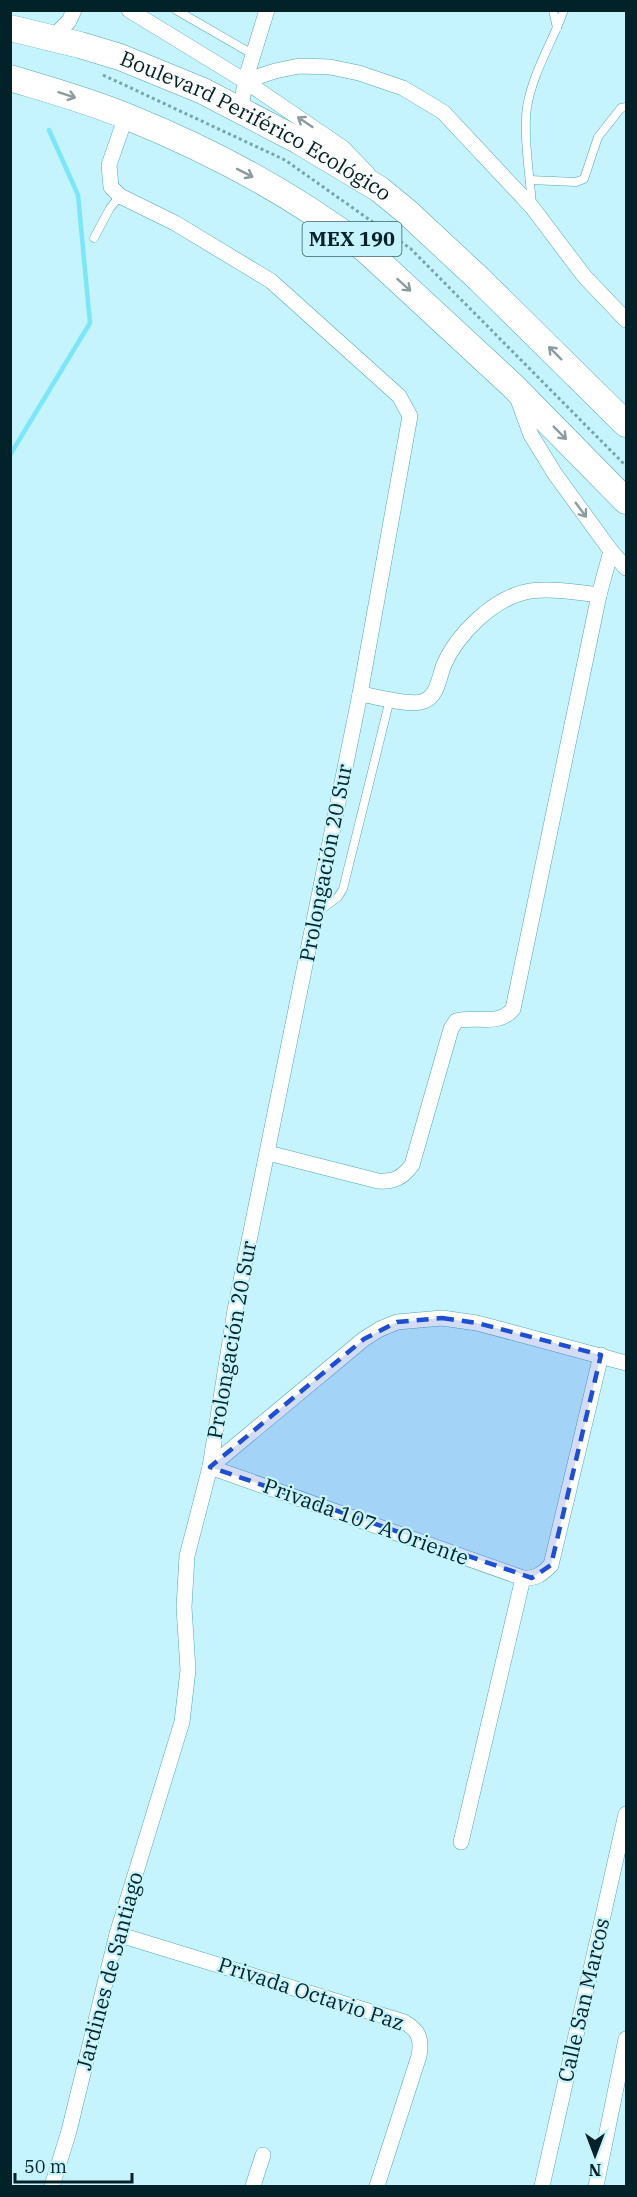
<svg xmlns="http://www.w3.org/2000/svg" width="637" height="2197" font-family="'IBM Plex Serif',serif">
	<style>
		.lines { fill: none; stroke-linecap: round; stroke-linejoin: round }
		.stream { stroke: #7ae6fa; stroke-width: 4.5 }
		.service-casing { stroke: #54a7b7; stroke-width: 9 }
		.minor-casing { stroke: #54a7b7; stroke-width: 16 }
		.trunk-casing { stroke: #54a7b7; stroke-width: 27 }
		.path { stroke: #7aa4ac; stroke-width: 3; stroke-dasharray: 3 3; stroke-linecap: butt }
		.service { stroke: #fff; stroke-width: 8 }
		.minor { stroke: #fff; stroke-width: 15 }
		.trunk { stroke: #fff; stroke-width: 26 }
		.oneway { stroke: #8c9c9e }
		.marked { fill: #1d4ed8; fill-opacity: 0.2; stroke: #1d4ed8; stroke-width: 4.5; stroke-dasharray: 12 8; stroke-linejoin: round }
		.labels { text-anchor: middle; stroke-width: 4.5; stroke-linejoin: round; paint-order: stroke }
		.shield { fill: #c5f4fe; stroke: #3b6168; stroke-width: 1.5 }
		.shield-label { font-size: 20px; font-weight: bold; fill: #002228 }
		.street-label { font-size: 21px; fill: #002228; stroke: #c5f4fe }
	</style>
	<rect width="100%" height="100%" fill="#c5f4fe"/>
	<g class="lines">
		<path class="stream" d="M 10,455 L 90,323 L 78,195 L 49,130"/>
		<defs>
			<g id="service">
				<path d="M 176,10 L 254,55"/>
				<path d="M 553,10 L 557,28"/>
				<path d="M 530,180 L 576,182 L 584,179 L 598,137 L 621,108 L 626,107"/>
				<path d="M 532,205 C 530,177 523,135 527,107 C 533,72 552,43 564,10"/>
				<path d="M 94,238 L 110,208 L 120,196"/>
				<path d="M 318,912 L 338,897 L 343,889 L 390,699"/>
			</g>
			<g id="minor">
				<path d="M 129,10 L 245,81 L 343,148 L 368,174"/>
				<path d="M 53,37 L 69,21 L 74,10"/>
				<path d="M 245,81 L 275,71 L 299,66 L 330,67 L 359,73 L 403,88 L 443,112 L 532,207 L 584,276 L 626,320"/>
				<path d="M 241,111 L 245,81 L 267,10"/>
				<path d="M 517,397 L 531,435 L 555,474 L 611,551 L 626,568"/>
				<path d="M 360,694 C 375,696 411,707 424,701 C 437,696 439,679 443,667 C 456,635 494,597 530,591 C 552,588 576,592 599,595"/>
				<path d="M 268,1153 L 378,1181 C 394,1182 402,1178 412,1165 L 451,1029 L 456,1021 C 476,1015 498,1027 513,1009 L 599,595 L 611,551"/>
				<path d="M 210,1467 L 523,1578 C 536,1579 542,1574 551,1565 L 601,1355"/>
				<path d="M 210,1467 L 364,1339 L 380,1329 L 397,1322 L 442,1318 L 477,1323 L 626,1363"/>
				<path d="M 461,1842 L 523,1578"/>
				<path d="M 117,1934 L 404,2022 C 419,2030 422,2039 419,2056 L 377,2186"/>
				<path d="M 52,2186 L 69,2131 L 117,1934 L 182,1722 L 188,1670 L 184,1607 L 187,1556 L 210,1467 L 235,1310 L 360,694 L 410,416 L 399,396 L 271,281 L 175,223 L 120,196 L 111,187 L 109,165 L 126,116"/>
				<path d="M 253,2186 L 263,2155"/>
				<path d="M 542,2186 L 626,1814"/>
				<path d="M 596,2186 L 626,2039"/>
			</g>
			<g id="trunk">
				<path id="s1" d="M 10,28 L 80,45 L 120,57 L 203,91 L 299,141 L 379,189 L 406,211 L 479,279 L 626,424"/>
				<path d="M 10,78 C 50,90 90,101 128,117 C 212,151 294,195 366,250 L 513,386 L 626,501"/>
			</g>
		</defs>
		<use href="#service" class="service-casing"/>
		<use href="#minor" class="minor-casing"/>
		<use href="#trunk" class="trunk-casing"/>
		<path class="path" d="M 103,75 L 285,160 L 411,249 L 626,466"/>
		<use href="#service" class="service"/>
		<use href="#minor" class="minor"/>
		<use href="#trunk" class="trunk"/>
	</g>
	<defs><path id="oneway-shaft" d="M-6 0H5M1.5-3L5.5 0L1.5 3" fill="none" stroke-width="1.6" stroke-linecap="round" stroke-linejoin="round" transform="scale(1.5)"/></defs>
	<g class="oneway">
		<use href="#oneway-shaft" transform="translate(67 95) rotate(18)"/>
		<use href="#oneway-shaft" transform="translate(305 122) rotate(-146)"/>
		<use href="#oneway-shaft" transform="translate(245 173) rotate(27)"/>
		<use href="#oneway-shaft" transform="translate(404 285) rotate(42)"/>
		<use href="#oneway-shaft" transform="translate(555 353) rotate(-135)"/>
		<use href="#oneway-shaft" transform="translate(560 433) rotate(45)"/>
		<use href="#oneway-shaft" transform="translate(581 510) rotate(54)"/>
	</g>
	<path class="marked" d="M 442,1318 L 477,1323 L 601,1355 L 551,1565 L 532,1578 L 210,1467 L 364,1339 L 397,1322 Z"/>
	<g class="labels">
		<rect class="shield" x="302.5" y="222" width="99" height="34" rx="4.5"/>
		<g class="shield-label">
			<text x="352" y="246">MEX 190</text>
		</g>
		<g class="street-label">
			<text dy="7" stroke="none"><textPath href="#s1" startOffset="266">Boulevard Periférico Ecológico</textPath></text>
			<text transform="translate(326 863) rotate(-79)" y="7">Prolongación 20 Sur</text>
			<text transform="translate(232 1340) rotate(-80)" y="7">Prolongación 20 Sur</text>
			<text transform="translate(366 1522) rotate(20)" y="7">Privada 107 A Oriente</text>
			<text transform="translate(110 1971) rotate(-75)" y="7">Jardines de Santiago</text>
			<text transform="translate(311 1994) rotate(18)" y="7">Privada Octavio Paz</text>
			<text transform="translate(584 2000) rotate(-77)" y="7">Calle San Marcos</text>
		</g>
	</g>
	<rect width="637" height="2197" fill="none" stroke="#002228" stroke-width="24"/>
	<g transform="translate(595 2155) rotate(180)" stroke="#c5f4fe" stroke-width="4.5" paint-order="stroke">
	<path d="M0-4.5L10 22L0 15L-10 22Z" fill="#002228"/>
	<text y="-9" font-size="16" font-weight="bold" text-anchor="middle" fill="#002228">N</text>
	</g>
	<path d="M15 2173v9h117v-9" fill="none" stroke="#002228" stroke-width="3"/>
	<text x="24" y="2173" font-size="18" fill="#002228" stroke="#c5f4fe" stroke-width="4.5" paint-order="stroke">50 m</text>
</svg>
